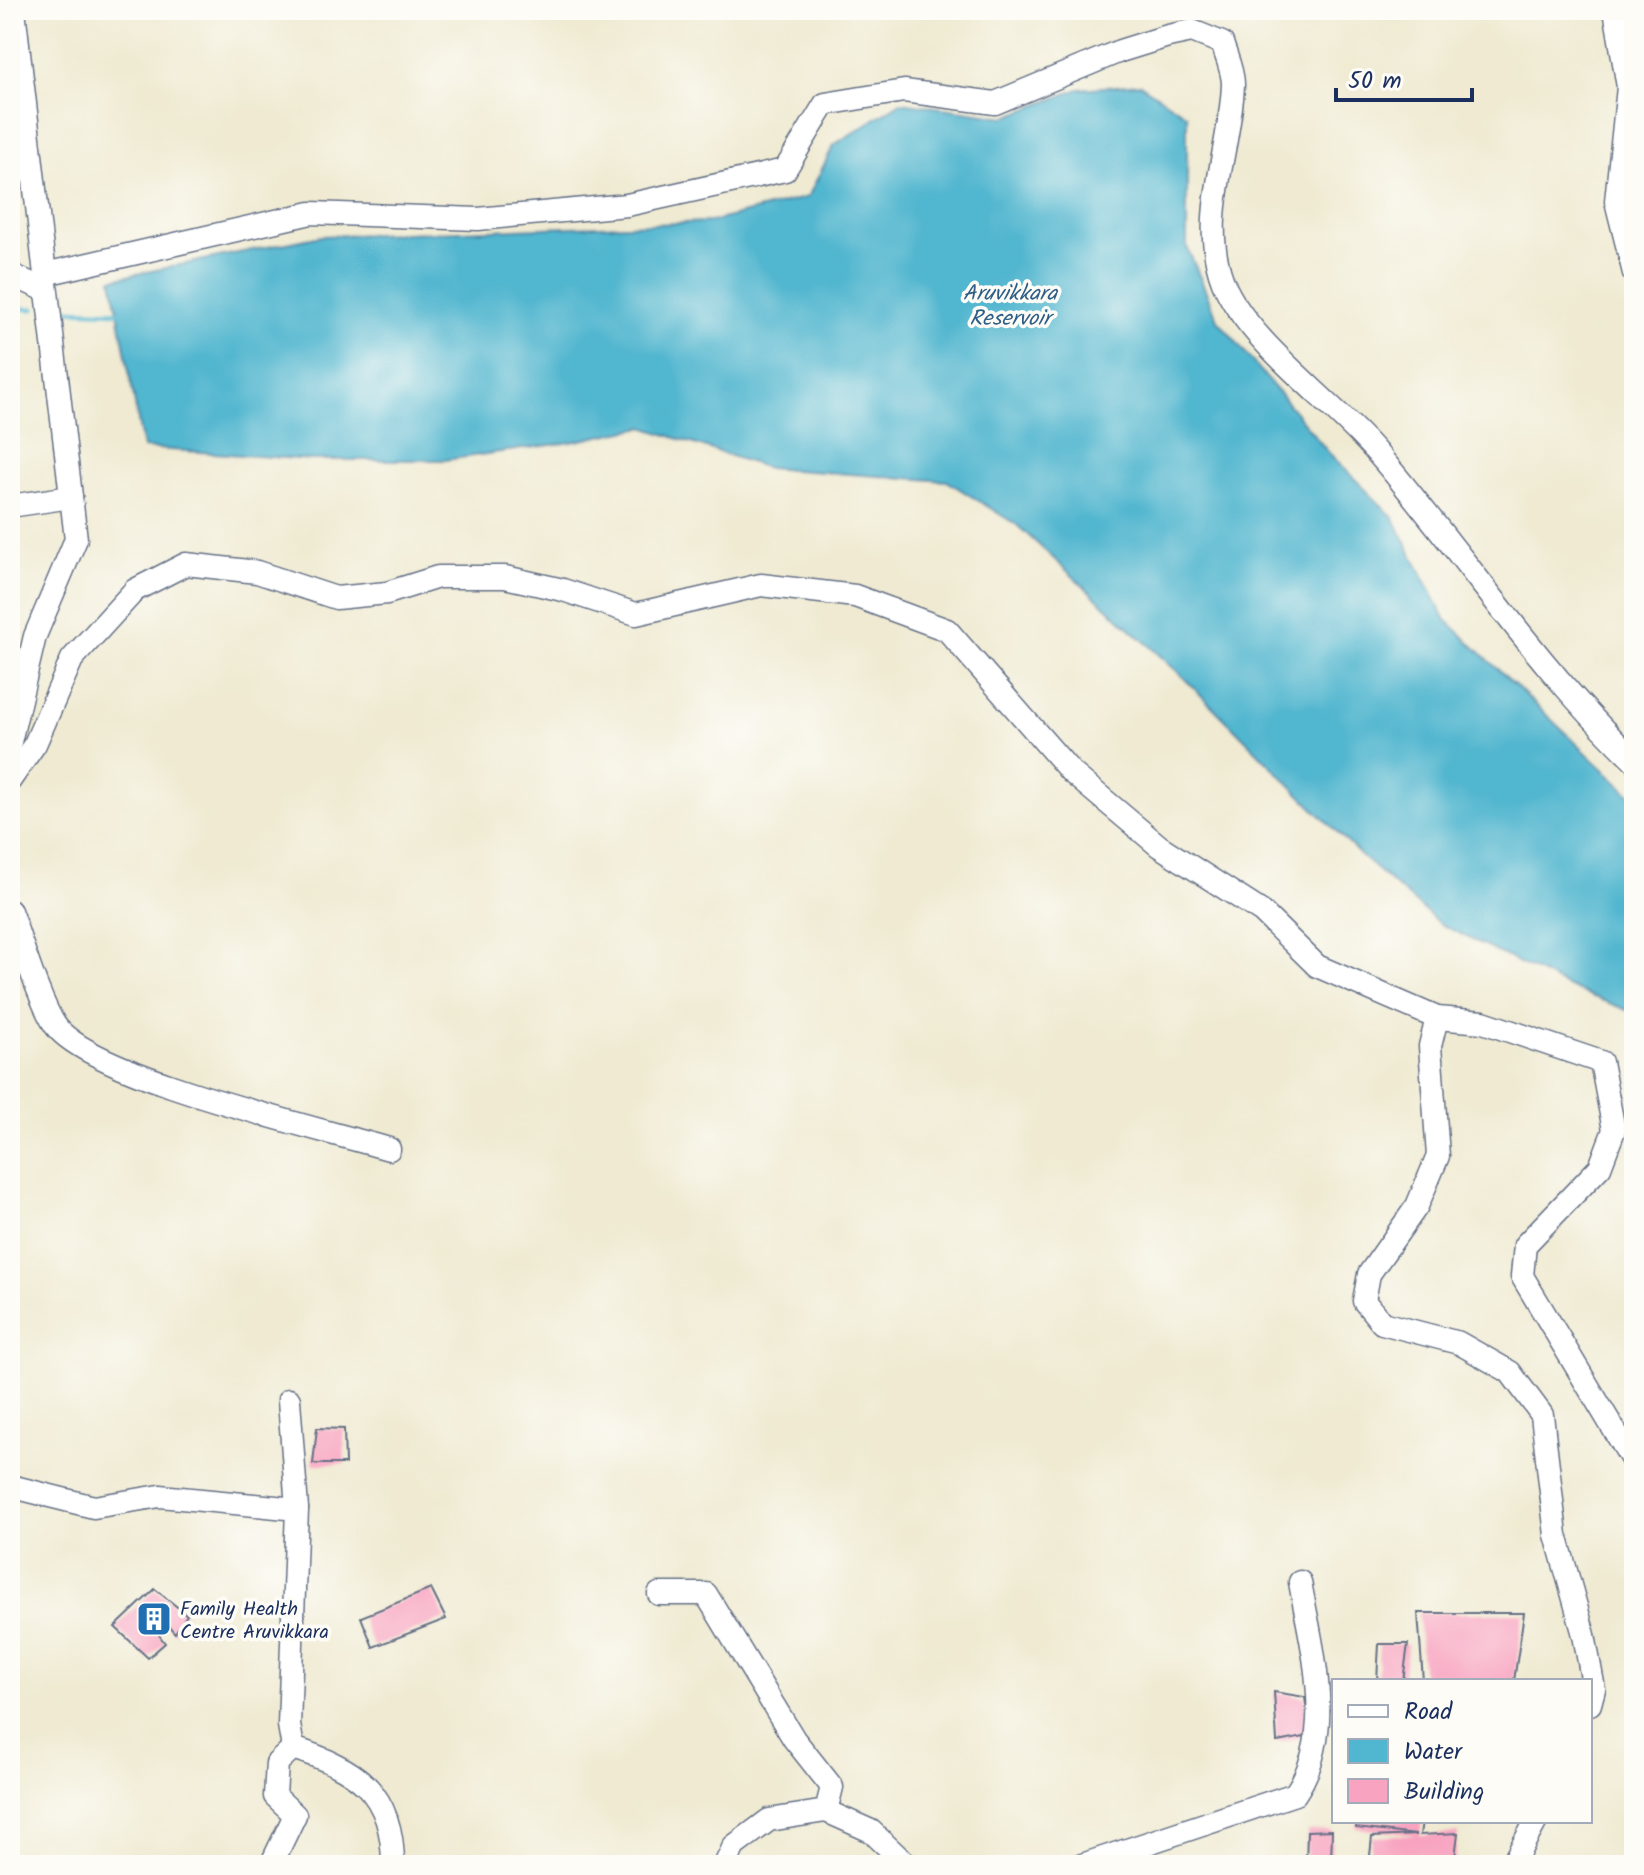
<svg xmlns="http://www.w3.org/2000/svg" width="1644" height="1875" font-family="Kalam,sans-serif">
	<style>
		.water { fill: #51b6cf; stroke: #367296; stroke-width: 2 }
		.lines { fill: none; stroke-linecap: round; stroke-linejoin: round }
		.stream { stroke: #51b6cf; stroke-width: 5 }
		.building { fill: #f8a3c0 }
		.minor-casing { stroke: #657086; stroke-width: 25 }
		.minor { stroke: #fff; stroke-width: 22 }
		.labels { text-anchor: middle; stroke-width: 7; stroke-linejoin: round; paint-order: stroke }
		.poi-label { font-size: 20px; fill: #1b2f5e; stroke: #fdfcf7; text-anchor: start }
		.water-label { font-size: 22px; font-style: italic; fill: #2e5e86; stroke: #fdfcf7 }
	</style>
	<rect width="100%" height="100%" fill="#fdfcf7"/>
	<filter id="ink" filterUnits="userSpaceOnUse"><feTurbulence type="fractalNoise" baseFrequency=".0125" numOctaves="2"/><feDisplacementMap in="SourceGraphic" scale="16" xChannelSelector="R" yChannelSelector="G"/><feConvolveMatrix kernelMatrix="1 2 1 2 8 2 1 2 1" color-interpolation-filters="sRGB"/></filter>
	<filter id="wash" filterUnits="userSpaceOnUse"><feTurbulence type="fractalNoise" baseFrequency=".006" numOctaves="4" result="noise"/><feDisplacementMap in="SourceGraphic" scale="32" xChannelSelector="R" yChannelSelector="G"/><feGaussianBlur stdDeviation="1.8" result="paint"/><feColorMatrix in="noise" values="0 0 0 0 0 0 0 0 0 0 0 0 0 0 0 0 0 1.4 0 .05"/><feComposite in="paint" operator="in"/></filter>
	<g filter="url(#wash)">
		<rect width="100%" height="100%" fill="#efead1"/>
		<path class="water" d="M 1140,84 L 1187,115 L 1187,247 L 1218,320 L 1329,453 L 1393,517 L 1445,619 L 1634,798 L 1634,1013 L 1566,986 L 1440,924 L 1362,857 L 1179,673 L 1017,525 L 947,481 L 767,468 L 643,427 L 571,442 L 445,460 L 313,460 L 143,448 L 112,279 L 321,236 L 710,222 L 808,197 L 834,145 L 901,102 L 1006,117 L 1079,89 Z"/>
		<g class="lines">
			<g class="stream">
				<path d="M 10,308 L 34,309"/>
				<path d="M 67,310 L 122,312"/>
			</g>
		</g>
		<g id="blocks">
			<g class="building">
				<path d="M 317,1428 L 344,1429 L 345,1464 L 313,1464 Z"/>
				<path d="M 155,1589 L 187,1615 L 175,1633 L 166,1623 L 156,1631 L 165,1643 L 148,1658 L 115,1627 Z"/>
				<path d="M 431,1589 L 446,1619 L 373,1647 L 361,1617 Z"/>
				<path d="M 1418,1613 L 1524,1613 L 1514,1681 L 1423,1681 Z"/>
				<path d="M 1379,1644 L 1408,1644 L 1403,1681 L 1377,1681 Z"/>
				<path d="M 1274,1692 L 1305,1697 L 1310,1736 L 1277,1742 Z"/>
				<path d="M 1357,1821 L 1422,1821 L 1420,1835 L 1458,1833 L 1454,1865 L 1369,1865 L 1372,1837 L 1416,1835 L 1356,1828 Z"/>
				<path d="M 1332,1830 L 1331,1865 L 1306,1865 L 1307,1831 Z"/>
			</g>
		</g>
	</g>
	<g filter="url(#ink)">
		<use href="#blocks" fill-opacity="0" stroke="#657086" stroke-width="2"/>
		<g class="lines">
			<defs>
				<g id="minor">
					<path d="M 1615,10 L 1628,87 L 1616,201 L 1634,273"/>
					<path d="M 10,274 L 45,290"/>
					<path d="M 45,274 L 311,213 L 478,219 L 627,205 L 785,170 L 825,104 L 904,91 L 995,103 L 1120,51 L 1168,36 L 1192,31 L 1222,43 C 1226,56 1233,71 1233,84 C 1231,150 1198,218 1223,282 C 1248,343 1333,401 1377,453 C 1464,554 1537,667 1634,760"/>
					<path d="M 10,506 L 71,497"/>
					<path d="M 10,742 L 35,636 L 76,539 L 14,10"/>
					<path d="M 10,780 L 35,744 L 72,659 L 135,590 L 186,564 L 257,572 L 336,598 L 387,593 L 438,577 L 505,577 L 563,590 L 636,614 L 761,585 L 855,596 L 947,630 L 1071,772 L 1159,846 L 1262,912 L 1317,966 L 1437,1018 L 1483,1022 L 1601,1062 L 1614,1130 L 1600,1167 L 1525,1245 L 1522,1276 L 1634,1463"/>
					<path d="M 10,911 C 21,940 39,1001 55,1025 C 90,1076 322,1129 389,1149"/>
					<path d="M 1437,1018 L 1430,1046 L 1438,1156 L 1417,1206 L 1369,1274 L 1364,1301 L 1382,1323 L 1459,1343 L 1510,1372 L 1542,1415 L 1556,1535 L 1584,1635 L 1594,1689 L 1590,1704"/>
					<path d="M 289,1400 L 297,1509 L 289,1725 L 293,1748"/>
					<path d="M 10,1486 L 94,1507 L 160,1496 L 297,1509"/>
					<path d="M 659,1594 L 706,1594 L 794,1739 L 832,1787 L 826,1811"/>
					<path d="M 271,1865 L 295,1815 L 275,1796 L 277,1763 L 293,1748 C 357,1769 393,1791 393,1865"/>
					<path d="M 725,1865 L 734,1846 L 769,1820 L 826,1811 L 871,1831 L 907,1865"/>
					<path d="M 1082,1865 L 1295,1794 C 1337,1732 1312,1650 1300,1582"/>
					<path d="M 1512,1865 L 1536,1821"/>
				</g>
			</defs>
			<use href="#minor" class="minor-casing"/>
			<use href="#minor" class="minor"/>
		</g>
	</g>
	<defs>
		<symbol id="building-square" viewBox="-11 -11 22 22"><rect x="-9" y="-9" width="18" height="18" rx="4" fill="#1f6fb2" stroke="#fdfcf7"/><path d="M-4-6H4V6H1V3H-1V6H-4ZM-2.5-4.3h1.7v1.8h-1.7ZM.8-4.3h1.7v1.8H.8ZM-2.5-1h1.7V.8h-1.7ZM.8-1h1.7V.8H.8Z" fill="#fff"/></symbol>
	</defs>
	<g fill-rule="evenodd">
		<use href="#building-square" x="134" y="1599" width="40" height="40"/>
	</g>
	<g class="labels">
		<g class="poi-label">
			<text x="180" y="1615">Family Health<tspan x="180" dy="23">Centre Aruvikkara</tspan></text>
		</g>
		<g class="water-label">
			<text x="1010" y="300">Aruvikkara<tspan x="1010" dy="25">Reservoir</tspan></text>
		</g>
	</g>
	<rect width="1644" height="1875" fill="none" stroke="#fdfcf7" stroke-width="40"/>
	<rect x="1332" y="1679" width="260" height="144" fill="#fdfcf7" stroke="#a3aaba" stroke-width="2"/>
	<rect x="1348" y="1705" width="40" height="12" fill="#ffffff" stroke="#a3aaba" stroke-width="2"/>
	<text x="1404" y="1719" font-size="24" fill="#1b2f5e">Road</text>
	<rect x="1348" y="1739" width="40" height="24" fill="#51b6cf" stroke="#a3aaba" stroke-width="2"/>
	<text x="1404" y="1759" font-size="24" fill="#1b2f5e">Water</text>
	<rect x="1348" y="1779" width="40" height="24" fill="#f8a3c0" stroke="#a3aaba" stroke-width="2"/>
	<text x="1404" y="1799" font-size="24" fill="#1b2f5e">Building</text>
	<path d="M1336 88v12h136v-12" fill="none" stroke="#1b2f5e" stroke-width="4"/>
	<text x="1348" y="88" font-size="24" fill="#1b2f5e" stroke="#fdfcf7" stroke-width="6" paint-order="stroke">50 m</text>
</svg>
